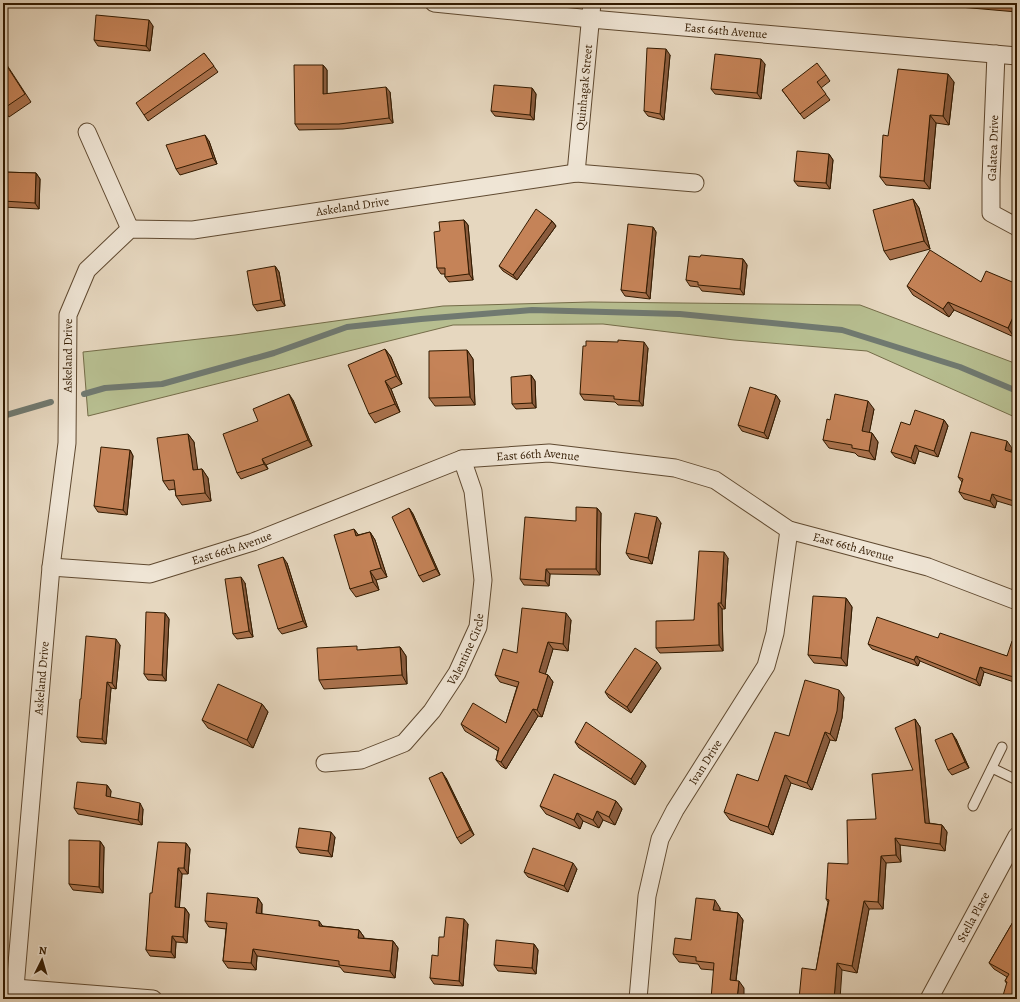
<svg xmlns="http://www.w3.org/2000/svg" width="1020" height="1002" font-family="Alegreya,serif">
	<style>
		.green { fill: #b7be90; stroke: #746c48 }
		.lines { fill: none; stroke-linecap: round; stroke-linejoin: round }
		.stream { stroke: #707970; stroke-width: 6 }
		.lane-casing { stroke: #5f4930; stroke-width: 11 }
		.street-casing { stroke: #5f4930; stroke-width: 19 }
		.lane { stroke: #efe5d5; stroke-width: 9 }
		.street { stroke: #efe5d5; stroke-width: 17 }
		.wall { fill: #a9714c; stroke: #321a00 }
		.shaded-wall { fill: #8a5c3e; stroke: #321a00 }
		.building { fill: #c58358; stroke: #321a00 }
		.labels { text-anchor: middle; stroke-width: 3.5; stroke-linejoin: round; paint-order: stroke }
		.street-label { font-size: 12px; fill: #321a00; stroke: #efe5d5 }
	</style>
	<rect width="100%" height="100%" fill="#e6d7bf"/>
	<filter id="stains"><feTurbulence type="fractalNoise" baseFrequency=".005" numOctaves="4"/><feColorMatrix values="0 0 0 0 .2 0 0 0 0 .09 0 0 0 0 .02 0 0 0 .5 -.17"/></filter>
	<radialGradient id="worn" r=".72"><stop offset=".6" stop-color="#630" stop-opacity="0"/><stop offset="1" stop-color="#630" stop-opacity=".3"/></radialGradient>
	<path class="green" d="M 591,302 L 860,305 L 1017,364 L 1017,418 L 867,351 L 734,340 L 603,324 L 453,325 L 88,416 L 83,352 L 235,335 L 443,306 Z"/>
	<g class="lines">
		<g class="stream">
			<path d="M 84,394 L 105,388 L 162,384 L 274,353 L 347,327 L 421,319 L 532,310 L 680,314 L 842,330 L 960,367 L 1017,391"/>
			<path d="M 3,416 L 51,402"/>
		</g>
		<defs>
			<g id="lane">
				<path d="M 992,768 L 1017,780"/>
				<path d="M 973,806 L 1002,747"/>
			</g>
			<g id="street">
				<path id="s1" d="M 434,3 L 591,19 L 1017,56"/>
				<path d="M 996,54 L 991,179 L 991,213 L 1017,227"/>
				<path d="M 87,132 L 130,229"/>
				<path id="s2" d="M 576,173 L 592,3"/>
				<path id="s3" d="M 51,567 L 150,574 L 253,542 L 462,459 L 549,453 L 675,468 L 715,480 L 789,530 L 928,567 L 1017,601"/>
				<path id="s4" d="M 325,763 L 361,760 L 404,743 L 432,711 L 457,673 L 478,627 L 483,580 L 473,491 L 462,459"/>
				<path d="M 15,988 L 153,999"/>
				<path id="s5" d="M 14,999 L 51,567 L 67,443 L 68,315 L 87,270 L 130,229 L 193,230 L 576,173 L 695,183"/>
				<path id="s6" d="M 638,999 L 647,896 L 660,839 L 675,810 L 766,666 L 775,633 L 789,530"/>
				<path id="s7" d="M 929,999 L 1017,836"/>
			</g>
		</defs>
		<use href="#lane" class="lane-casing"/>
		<use href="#street" class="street-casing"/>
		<use href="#lane" class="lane"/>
		<use href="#street" class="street"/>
	</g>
	<g class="wall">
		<path d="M 914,3 L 1017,3 L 1017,12 Z"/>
		<path d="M 153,26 L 150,51 L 98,46 L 94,40 Z"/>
		<path d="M 204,53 L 218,72 L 148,121 L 144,115 Z"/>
		<path d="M 670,55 L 664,120 L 648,116 L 644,111 Z"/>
		<path d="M 3,59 L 31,102 L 9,117 L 3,109 Z"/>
		<path d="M 765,64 L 761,99 L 715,94 L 711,89 Z"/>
		<path d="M 323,65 L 327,70 L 327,94 L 390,92 L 393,123 L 343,129 L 299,130 L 295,124 Z"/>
		<path d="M 826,75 L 830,81 L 821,88 L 830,100 L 804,119 L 782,90 Z"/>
		<path d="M 954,82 L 949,125 L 936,123 L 930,189 L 886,185 L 880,177 L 888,136 Z"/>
		<path d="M 532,88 L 536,94 L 534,120 L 495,116 L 491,111 Z"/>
		<path d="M 209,141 L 217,164 L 180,175 L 176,169 Z"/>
		<path d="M 829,154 L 833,160 L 830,189 L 798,186 L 794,181 Z"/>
		<path d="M 3,172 L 36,173 L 40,179 L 39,209 L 3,207 Z"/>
		<path d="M 913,199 L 919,208 L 930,249 L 890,260 L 884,251 Z"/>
		<path d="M 464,220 L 468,225 L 473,280 L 449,282 L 445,277 L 445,274 L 441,274 L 437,268 L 440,231 Z"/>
		<path d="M 552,221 L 556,226 L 517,280 L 503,271 L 499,266 Z"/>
		<path d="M 653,227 L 656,232 L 650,299 L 625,296 L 621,290 Z"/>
		<path d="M 700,257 L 743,259 L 747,265 L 744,295 L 702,291 L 699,287 L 690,286 L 686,280 Z"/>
		<path d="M 275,266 L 279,272 L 285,306 L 257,311 L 253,305 Z"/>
		<path d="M 981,282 L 1017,284 L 1017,329 L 1014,337 L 954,310 L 949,317 L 913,295 L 907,286 Z"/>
		<path d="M 648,348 L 643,406 L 618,405 L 615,402 L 584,400 L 580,394 Z"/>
		<path d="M 385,349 L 391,357 L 402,384 L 391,389 L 400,412 L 375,423 L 369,414 Z"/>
		<path d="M 467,350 L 473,359 L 475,405 L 435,406 L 429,398 Z"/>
		<path d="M 531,375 L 535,381 L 536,408 L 516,409 L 512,404 Z"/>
		<path d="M 776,395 L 780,401 L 768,439 L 742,431 L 738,425 Z"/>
		<path d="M 293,400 L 312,446 L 266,465 L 268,469 L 241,479 L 237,473 L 258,421 Z"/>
		<path d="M 874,409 L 869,433 L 872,433 L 878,442 L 875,460 L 858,456 L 855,453 L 829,448 L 823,440 L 830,420 Z"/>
		<path d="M 944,420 L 948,426 L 938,457 L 919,451 L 915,464 L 895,457 L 891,452 L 910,425 Z"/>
		<path d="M 188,434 L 194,442 L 197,470 L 202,469 L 208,478 L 211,501 L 182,505 L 176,496 L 175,489 L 169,490 L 163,481 Z"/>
		<path d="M 1012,448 L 1011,452 L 1017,454 L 1017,507 L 997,501 L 995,508 L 964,499 L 959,492 L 962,482 L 958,477 Z"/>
		<path d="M 130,450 L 133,456 L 127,515 L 98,512 L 94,506 Z"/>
		<path d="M 409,508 L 413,514 L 440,575 L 423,582 L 419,576 Z"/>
		<path d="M 597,508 L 601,513 L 600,575 L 550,574 L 549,586 L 524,585 L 520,579 L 576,521 Z"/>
		<path d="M 661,523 L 652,564 L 630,559 L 626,553 Z"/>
		<path d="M 354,529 L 358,535 L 370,532 L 375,540 L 387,577 L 376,580 L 379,590 L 356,597 L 350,589 Z"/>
		<path d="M 728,558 L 725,609 L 722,609 L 723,651 L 660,653 L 656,648 L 694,620 Z"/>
		<path d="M 287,563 L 307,627 L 282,634 L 278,629 Z"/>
		<path d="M 245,583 L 253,637 L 237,639 L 233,634 Z"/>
		<path d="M 846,598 L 852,607 L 847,666 L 814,663 L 808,655 Z"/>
		<path d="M 165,613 L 169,619 L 166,681 L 148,680 L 144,674 Z"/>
		<path d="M 571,620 L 568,651 L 553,649 L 545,674 L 548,675 L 553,682 L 542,717 L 538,716 L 506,769 L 501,766 L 496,760 L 498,751 L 465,731 L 461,724 L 506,723 L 517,687 L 500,682 L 495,675 L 517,653 Z"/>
		<path d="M 938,638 L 1007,656 L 1017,642 L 1017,683 L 984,672 L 980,686 L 920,661 L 918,666 L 872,649 L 868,644 Z"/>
		<path d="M 120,645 L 116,689 L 111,688 L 106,744 L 81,742 L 77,737 Z"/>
		<path d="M 400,647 L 406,656 L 407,684 L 324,689 L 319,680 L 360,650 Z"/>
		<path d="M 661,668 L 631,713 L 609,698 L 605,692 Z"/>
		<path d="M 844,697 L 842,718 L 836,741 L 830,740 L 812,790 L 791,783 L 773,835 L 730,820 L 724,812 L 758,781 L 789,736 Z"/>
		<path d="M 262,704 L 268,712 L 253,748 L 208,728 L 202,720 Z"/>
		<path d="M 915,719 L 920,727 L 929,823 L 942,825 L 947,832 L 945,851 L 900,845 L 901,862 L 886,863 L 883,909 L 869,909 L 857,973 L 842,970 L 816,970 L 828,902 L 826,899 L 876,819 L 913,770 Z"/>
		<path d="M 956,739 L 969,768 L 952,775 L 948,770 Z"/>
		<path d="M 575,742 L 642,761 L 646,766 L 635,785 L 579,748 Z"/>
		<path d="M 446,778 L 474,835 L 461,844 L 457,838 Z"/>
		<path d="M 107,785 L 111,791 L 110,797 L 143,809 L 142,825 L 78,814 L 74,808 Z"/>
		<path d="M 616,801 L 622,809 L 615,825 L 603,820 L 599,828 L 583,821 L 580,829 L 546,814 L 540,806 Z"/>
		<path d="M 335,837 L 332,857 L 300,853 L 296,847 Z"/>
		<path d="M 100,841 L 104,847 L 103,893 L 73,890 L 69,884 Z"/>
		<path d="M 186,843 L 190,849 L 188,874 L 182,874 L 179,908 L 185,908 L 189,914 L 187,943 L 176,942 L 175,958 L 150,956 L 146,950 L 152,893 Z"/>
		<path d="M 577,869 L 568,892 L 528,877 L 524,872 Z"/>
		<path d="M 258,898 L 262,904 L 262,914 L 323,926 L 359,930 L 364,937 L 363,938 L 393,941 L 398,948 L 395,978 L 344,972 L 340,967 L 257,956 L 256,970 L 228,968 L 223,961 L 226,929 L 209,927 L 205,921 Z"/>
		<path d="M 720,908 L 720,911 L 738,913 L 743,920 L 736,981 L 744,988 L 713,970 L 701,969 L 698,964 L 679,962 L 673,954 L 691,940 Z"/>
		<path d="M 1017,915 L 1017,999 L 1005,981 L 1007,977 L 994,969 L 989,963 Z"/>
		<path d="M 468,924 L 463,986 L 434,984 L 430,978 L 438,956 Z"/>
		<path d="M 534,944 L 538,950 L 536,974 L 498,971 L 494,965 Z"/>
	</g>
	<g class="shaded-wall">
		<path d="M 1014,3 L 1017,3 L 1017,8 Z"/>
		<path d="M 149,20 L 153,26 L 150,51 L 146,46 Z"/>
		<path d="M 666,49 L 670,55 L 664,120 L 660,114 Z"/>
		<path d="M 761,59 L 765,64 L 761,99 L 757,93 Z"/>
		<path d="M 323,65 L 327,70 L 327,100 L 323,94 Z"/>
		<path d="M 948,74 L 954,82 L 949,125 L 943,116 Z"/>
		<path d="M 386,87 L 390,92 L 393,123 L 389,118 Z"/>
		<path d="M 532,88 L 536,94 L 534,120 L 530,115 Z"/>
		<path d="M 930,115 L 936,123 L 930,189 L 924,181 Z"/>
		<path d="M 205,135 L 209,141 L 217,164 L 213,158 Z"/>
		<path d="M 829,154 L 833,160 L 830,189 L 826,183 Z"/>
		<path d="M 36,173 L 40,179 L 39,209 L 35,203 Z"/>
		<path d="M 913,199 L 919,208 L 930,249 L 924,241 Z"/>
		<path d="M 464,220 L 468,225 L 473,280 L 469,274 Z"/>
		<path d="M 552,221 L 556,226 L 517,280 L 513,275 Z"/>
		<path d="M 653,227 L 656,232 L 650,299 L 646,293 Z"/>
		<path d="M 743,259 L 747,265 L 744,295 L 740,289 Z"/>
		<path d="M 275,266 L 279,272 L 285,306 L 281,300 Z"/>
		<path d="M 948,302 L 954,310 L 949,317 L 943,309 Z"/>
		<path d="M 1014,315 L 1017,320 L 1017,329 L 1014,337 L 1008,328 Z"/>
		<path d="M 644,342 L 648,348 L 643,406 L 639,401 Z"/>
		<path d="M 385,349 L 391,357 L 402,384 L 396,376 Z"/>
		<path d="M 467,350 L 473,359 L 475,405 L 470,397 Z"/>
		<path d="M 531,375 L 535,381 L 536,408 L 532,403 Z"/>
		<path d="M 385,381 L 391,389 L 400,412 L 395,404 Z"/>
		<path d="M 289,394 L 293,400 L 312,446 L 308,440 Z"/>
		<path d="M 776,395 L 780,401 L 768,439 L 764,433 Z"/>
		<path d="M 868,401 L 874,409 L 868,440 L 862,431 Z"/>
		<path d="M 944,420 L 948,426 L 938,457 L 934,451 Z"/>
		<path d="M 872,433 L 878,442 L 875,460 L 869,451 Z"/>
		<path d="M 188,434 L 194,442 L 199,479 L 193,470 Z"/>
		<path d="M 1007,441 L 1012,448 L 1009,456 L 1005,450 Z"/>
		<path d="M 915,445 L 919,451 L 915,464 L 911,458 Z"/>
		<path d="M 130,450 L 133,456 L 127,515 L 123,510 Z"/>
		<path d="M 262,459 L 266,465 L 268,469 L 264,464 Z"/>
		<path d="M 202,469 L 208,478 L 211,501 L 205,493 Z"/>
		<path d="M 992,494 L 997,501 L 995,508 L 990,501 Z"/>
		<path d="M 409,508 L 413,514 L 440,575 L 436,569 Z"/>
		<path d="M 597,508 L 601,513 L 600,575 L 596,569 Z"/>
		<path d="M 657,517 L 661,523 L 652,564 L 648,558 Z"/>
		<path d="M 354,529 L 360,537 L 356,536 Z"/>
		<path d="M 370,532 L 375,540 L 387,577 L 381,568 Z"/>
		<path d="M 724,552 L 728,558 L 725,609 L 721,603 Z"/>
		<path d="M 283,557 L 287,563 L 307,627 L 303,621 Z"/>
		<path d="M 546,569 L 550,574 L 549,586 L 545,581 Z"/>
		<path d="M 370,571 L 376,580 L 379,590 L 373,582 Z"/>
		<path d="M 241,577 L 245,583 L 253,637 L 249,631 Z"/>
		<path d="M 846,598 L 852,607 L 847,666 L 841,658 Z"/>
		<path d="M 718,603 L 722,609 L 723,651 L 719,645 Z"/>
		<path d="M 165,613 L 169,619 L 166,681 L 162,675 Z"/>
		<path d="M 566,613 L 571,620 L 568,651 L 563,644 Z"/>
		<path d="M 116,639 L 120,645 L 116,689 L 112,683 Z"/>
		<path d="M 548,642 L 553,649 L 544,679 L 539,672 Z"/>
		<path d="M 400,647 L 406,656 L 407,684 L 402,675 Z"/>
		<path d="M 916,656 L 920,661 L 918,666 L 914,660 Z"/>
		<path d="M 657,662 L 661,668 L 631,713 L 627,707 Z"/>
		<path d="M 980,667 L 984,672 L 980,686 L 976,680 Z"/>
		<path d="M 548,675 L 553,682 L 542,717 L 537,710 Z"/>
		<path d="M 107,682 L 111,688 L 106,744 L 102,739 Z"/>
		<path d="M 839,690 L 844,697 L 842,718 L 836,741 L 830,734 Z"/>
		<path d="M 262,704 L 268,712 L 253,748 L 247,740 Z"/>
		<path d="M 533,709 L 538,716 L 506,769 L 501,762 Z"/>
		<path d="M 915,719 L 920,727 L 930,830 L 925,823 Z"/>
		<path d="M 825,732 L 830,740 L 812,790 L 807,783 Z"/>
		<path d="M 952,733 L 956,739 L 969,768 L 965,762 Z"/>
		<path d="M 642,761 L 646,766 L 635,785 L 631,779 Z"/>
		<path d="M 442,772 L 446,778 L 474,835 L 470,830 Z"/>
		<path d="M 785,775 L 791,783 L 773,835 L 768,827 Z"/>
		<path d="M 107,785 L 111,791 L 110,802 L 106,796 Z"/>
		<path d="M 616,801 L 622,809 L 615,825 L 609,817 Z"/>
		<path d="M 140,803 L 143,809 L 142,825 L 138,820 Z"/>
		<path d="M 597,811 L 603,820 L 599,828 L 593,820 Z"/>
		<path d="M 577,813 L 583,821 L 580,829 L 574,820 Z"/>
		<path d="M 942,825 L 947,832 L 945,851 L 940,844 Z"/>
		<path d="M 331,832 L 335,837 L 332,857 L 328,851 Z"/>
		<path d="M 895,838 L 900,845 L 901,862 L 896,855 Z"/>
		<path d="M 100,841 L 104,847 L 103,893 L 99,887 Z"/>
		<path d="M 186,843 L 190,849 L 188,874 L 184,868 Z"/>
		<path d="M 881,856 L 886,863 L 883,909 L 878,902 Z"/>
		<path d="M 573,863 L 577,869 L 568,892 L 564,886 Z"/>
		<path d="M 178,868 L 182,874 L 179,913 L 175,907 Z"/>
		<path d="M 258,898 L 262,904 L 261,920 L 256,913 Z"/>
		<path d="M 715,900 L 720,908 L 719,918 L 713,910 Z"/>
		<path d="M 864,901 L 869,909 L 857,973 L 852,966 Z"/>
		<path d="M 185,908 L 189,914 L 187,943 L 183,937 Z"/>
		<path d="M 738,913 L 743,920 L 735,988 L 730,980 Z"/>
		<path d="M 464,919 L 468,924 L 463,986 L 459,981 Z"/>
		<path d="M 319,921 L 324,928 L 319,926 Z"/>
		<path d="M 359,930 L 364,937 L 363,944 L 358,938 Z"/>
		<path d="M 172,936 L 176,942 L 175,958 L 171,952 Z"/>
		<path d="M 393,941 L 398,948 L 395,978 L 390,971 Z"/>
		<path d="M 534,944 L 538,950 L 536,974 L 532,968 Z"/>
		<path d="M 253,949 L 257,956 L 256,970 L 251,963 Z"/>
		<path d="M 837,963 L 842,970 L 840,999 L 834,999 Z"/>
		<path d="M 739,981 L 744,988 L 744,999 L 737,999 Z"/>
	</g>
	<g class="building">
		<path d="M 96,15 L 149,20 L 146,46 L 94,40 Z"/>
		<path d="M 647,48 L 666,49 L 660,114 L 644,111 Z"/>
		<path d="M 204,53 L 214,66 L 144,115 L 136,103 Z"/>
		<path d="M 715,54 L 761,59 L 757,93 L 711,89 Z"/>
		<path d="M 3,60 L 25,94 L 3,109 Z"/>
		<path d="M 817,63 L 826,75 L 817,82 L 826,94 L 800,114 L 782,90 Z"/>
		<path d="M 294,65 L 323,65 L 323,94 L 386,87 L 389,118 L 339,124 L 295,124 Z"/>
		<path d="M 898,69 L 948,74 L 943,116 L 930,115 L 924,181 L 880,177 L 883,135 L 888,136 Z"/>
		<path d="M 494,85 L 532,88 L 530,115 L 491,111 Z"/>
		<path d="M 205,135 L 213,158 L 176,169 L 166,145 Z"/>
		<path d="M 797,151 L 829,154 L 826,183 L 794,181 Z"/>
		<path d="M 3,172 L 36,173 L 35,203 L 3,201 Z"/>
		<path d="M 913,199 L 924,241 L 884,251 L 873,210 Z"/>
		<path d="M 536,209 L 552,221 L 513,275 L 499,266 Z"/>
		<path d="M 464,220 L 469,274 L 445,277 L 445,268 L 437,268 L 434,232 L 440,231 L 439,222 Z"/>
		<path d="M 628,224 L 653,227 L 646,293 L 621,290 Z"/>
		<path d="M 930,250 L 981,282 L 986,271 L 1017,284 L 1017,316 L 1014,315 L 1008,328 L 948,302 L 943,309 L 907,286 Z"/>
		<path d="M 701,255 L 743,259 L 740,289 L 698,285 L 698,282 L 686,280 L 689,256 L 700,257 Z"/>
		<path d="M 275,266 L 281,300 L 253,305 L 247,271 Z"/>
		<path d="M 618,340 L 644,342 L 639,401 L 614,399 L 614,396 L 580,394 L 583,346 L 586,346 L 586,341 L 618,342 Z"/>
		<path d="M 385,349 L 396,376 L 385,381 L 395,404 L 369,414 L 348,365 Z"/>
		<path d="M 467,350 L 470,397 L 429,398 L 429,351 Z"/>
		<path d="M 531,375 L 532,403 L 512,404 L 511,377 Z"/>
		<path d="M 750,387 L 776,395 L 764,433 L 738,425 Z"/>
		<path d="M 289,394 L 308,440 L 262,459 L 264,464 L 237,473 L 223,434 L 258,421 L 253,409 Z"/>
		<path d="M 835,394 L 868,401 L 862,431 L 872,433 L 869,451 L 852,448 L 852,445 L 823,440 L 827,419 L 830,420 Z"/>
		<path d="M 915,410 L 944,420 L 934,451 L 915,445 L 911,458 L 891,452 L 901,422 L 910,425 Z"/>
		<path d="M 971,432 L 1007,441 L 1005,450 L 1017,454 L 1017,502 L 992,494 L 990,501 L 959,492 L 963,479 L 958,477 Z"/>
		<path d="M 188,434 L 193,470 L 202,469 L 205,493 L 176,496 L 174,480 L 163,481 L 157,438 Z"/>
		<path d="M 101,447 L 130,450 L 123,510 L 94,506 Z"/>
		<path d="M 576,507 L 597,508 L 596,569 L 546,569 L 545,581 L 520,579 L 525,517 L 576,521 Z"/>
		<path d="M 409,508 L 436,569 L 419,576 L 392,517 Z"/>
		<path d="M 635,513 L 657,517 L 648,558 L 626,553 Z"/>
		<path d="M 354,529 L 356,536 L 370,532 L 381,568 L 370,571 L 373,582 L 350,589 L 334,535 Z"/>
		<path d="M 699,551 L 724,552 L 721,603 L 718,603 L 719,645 L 656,648 L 656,621 L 694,620 Z"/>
		<path d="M 283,557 L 303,621 L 278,629 L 258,565 Z"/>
		<path d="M 241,577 L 249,631 L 233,634 L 225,579 Z"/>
		<path d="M 813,596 L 846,598 L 841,658 L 808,655 Z"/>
		<path d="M 522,608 L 566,613 L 563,644 L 548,642 L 539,672 L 548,675 L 537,710 L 533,709 L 501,762 L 496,760 L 499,748 L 461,724 L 473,703 L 506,723 L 519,682 L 495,675 L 503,649 L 517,653 Z"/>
		<path d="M 146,612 L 165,613 L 162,675 L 144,674 Z"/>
		<path d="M 877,617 L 938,638 L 940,633 L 1007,656 L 1012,641 L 1017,642 L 1017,678 L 980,667 L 976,680 L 916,656 L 914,660 L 868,644 Z"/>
		<path d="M 86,636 L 116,639 L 112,683 L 107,682 L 102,739 L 77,737 L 80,699 L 81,699 Z"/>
		<path d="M 357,646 L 357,650 L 400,647 L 402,675 L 319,680 L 317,648 Z"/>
		<path d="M 635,648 L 657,662 L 627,707 L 605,692 Z"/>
		<path d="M 805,680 L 839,690 L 837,711 L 830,734 L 825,732 L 807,783 L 785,775 L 768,827 L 724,812 L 737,774 L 758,781 L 775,732 L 789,736 Z"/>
		<path d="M 218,684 L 262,704 L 247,740 L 202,720 Z"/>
		<path d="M 915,719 L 925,823 L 942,825 L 940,844 L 895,838 L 896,855 L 881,856 L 878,902 L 864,901 L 852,966 L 837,963 L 834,999 L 799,999 L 802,968 L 816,970 L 829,900 L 826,899 L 828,863 L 848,864 L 847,820 L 876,819 L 872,774 L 913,770 L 895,728 Z"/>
		<path d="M 586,722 L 642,761 L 631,779 L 575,742 Z"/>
		<path d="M 952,733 L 965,762 L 948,770 L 935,740 Z"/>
		<path d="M 442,772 L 470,830 L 457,838 L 429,778 Z"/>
		<path d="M 554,774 L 616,801 L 609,817 L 597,811 L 593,820 L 577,813 L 574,820 L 540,806 Z"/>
		<path d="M 77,782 L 107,785 L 106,796 L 140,803 L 138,820 L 74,808 Z"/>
		<path d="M 299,828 L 331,832 L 328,851 L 296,847 Z"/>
		<path d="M 69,840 L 100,841 L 99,887 L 69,884 Z"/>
		<path d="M 158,842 L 186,843 L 184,868 L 178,868 L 175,907 L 185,908 L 183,937 L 172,936 L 171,952 L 146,950 L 150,893 L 152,893 Z"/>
		<path d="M 533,848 L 573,863 L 564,886 L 524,872 Z"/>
		<path d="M 207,893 L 258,898 L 256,913 L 319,921 L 319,926 L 359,930 L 358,938 L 393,941 L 390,971 L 339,965 L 339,961 L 253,949 L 251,963 L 223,961 L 227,923 L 205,921 Z"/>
		<path d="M 696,898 L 715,900 L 713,910 L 738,913 L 730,980 L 739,981 L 737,999 L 711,999 L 714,963 L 696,961 L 696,957 L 673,954 L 675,938 L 691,940 Z"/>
		<path d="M 1017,915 L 1017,999 L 1002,999 L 1007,982 L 1005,981 L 1009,974 L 989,963 Z"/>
		<path d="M 446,917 L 464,919 L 459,981 L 430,978 L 432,955 L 438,956 L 439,937 L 444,937 Z"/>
		<path d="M 496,940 L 534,944 L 532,968 L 494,965 Z"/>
	</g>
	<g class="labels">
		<g class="street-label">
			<text dy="4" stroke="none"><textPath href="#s1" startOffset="293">East 64th Avenue</textPath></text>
			<text dy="4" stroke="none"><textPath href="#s2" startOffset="86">Quinhagak Street</textPath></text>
			<text transform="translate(993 148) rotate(-88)" y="4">Galatea Drive</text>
			<text dy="4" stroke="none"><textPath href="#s5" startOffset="1019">Askeland Drive</textPath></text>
			<text dy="4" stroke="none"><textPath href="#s5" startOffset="646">Askeland Drive</textPath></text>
			<text dy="4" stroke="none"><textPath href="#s3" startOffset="508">East 66th Avenue</textPath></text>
			<text dy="4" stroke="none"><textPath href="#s3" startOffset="185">East 66th Avenue</textPath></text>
			<text dy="4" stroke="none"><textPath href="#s3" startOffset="844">East 66th Avenue</textPath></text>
			<text dy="4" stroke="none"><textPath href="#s4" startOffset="196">Valentine Circle</textPath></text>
			<text dy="4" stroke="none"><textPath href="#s5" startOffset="322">Askeland Drive</textPath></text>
			<text dy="4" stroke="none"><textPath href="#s6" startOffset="251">Ivan Drive</textPath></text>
			<text dy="4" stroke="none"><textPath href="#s7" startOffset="93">Stella Place</textPath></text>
		</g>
	</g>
	<rect width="1020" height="1002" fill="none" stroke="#e6d7bf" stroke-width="16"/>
	<rect x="4" y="4" width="1012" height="994" fill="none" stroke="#321a00" stroke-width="2"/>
	<rect x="8" y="8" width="1004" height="986" fill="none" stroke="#321a00"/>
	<g transform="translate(42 960) rotate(5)" stroke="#efe5d5" stroke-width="3" paint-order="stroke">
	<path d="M0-3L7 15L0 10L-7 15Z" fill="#321a00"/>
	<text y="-6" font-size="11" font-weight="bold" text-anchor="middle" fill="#321a00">N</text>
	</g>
	<rect width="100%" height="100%" filter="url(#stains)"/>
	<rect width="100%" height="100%" fill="url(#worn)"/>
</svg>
